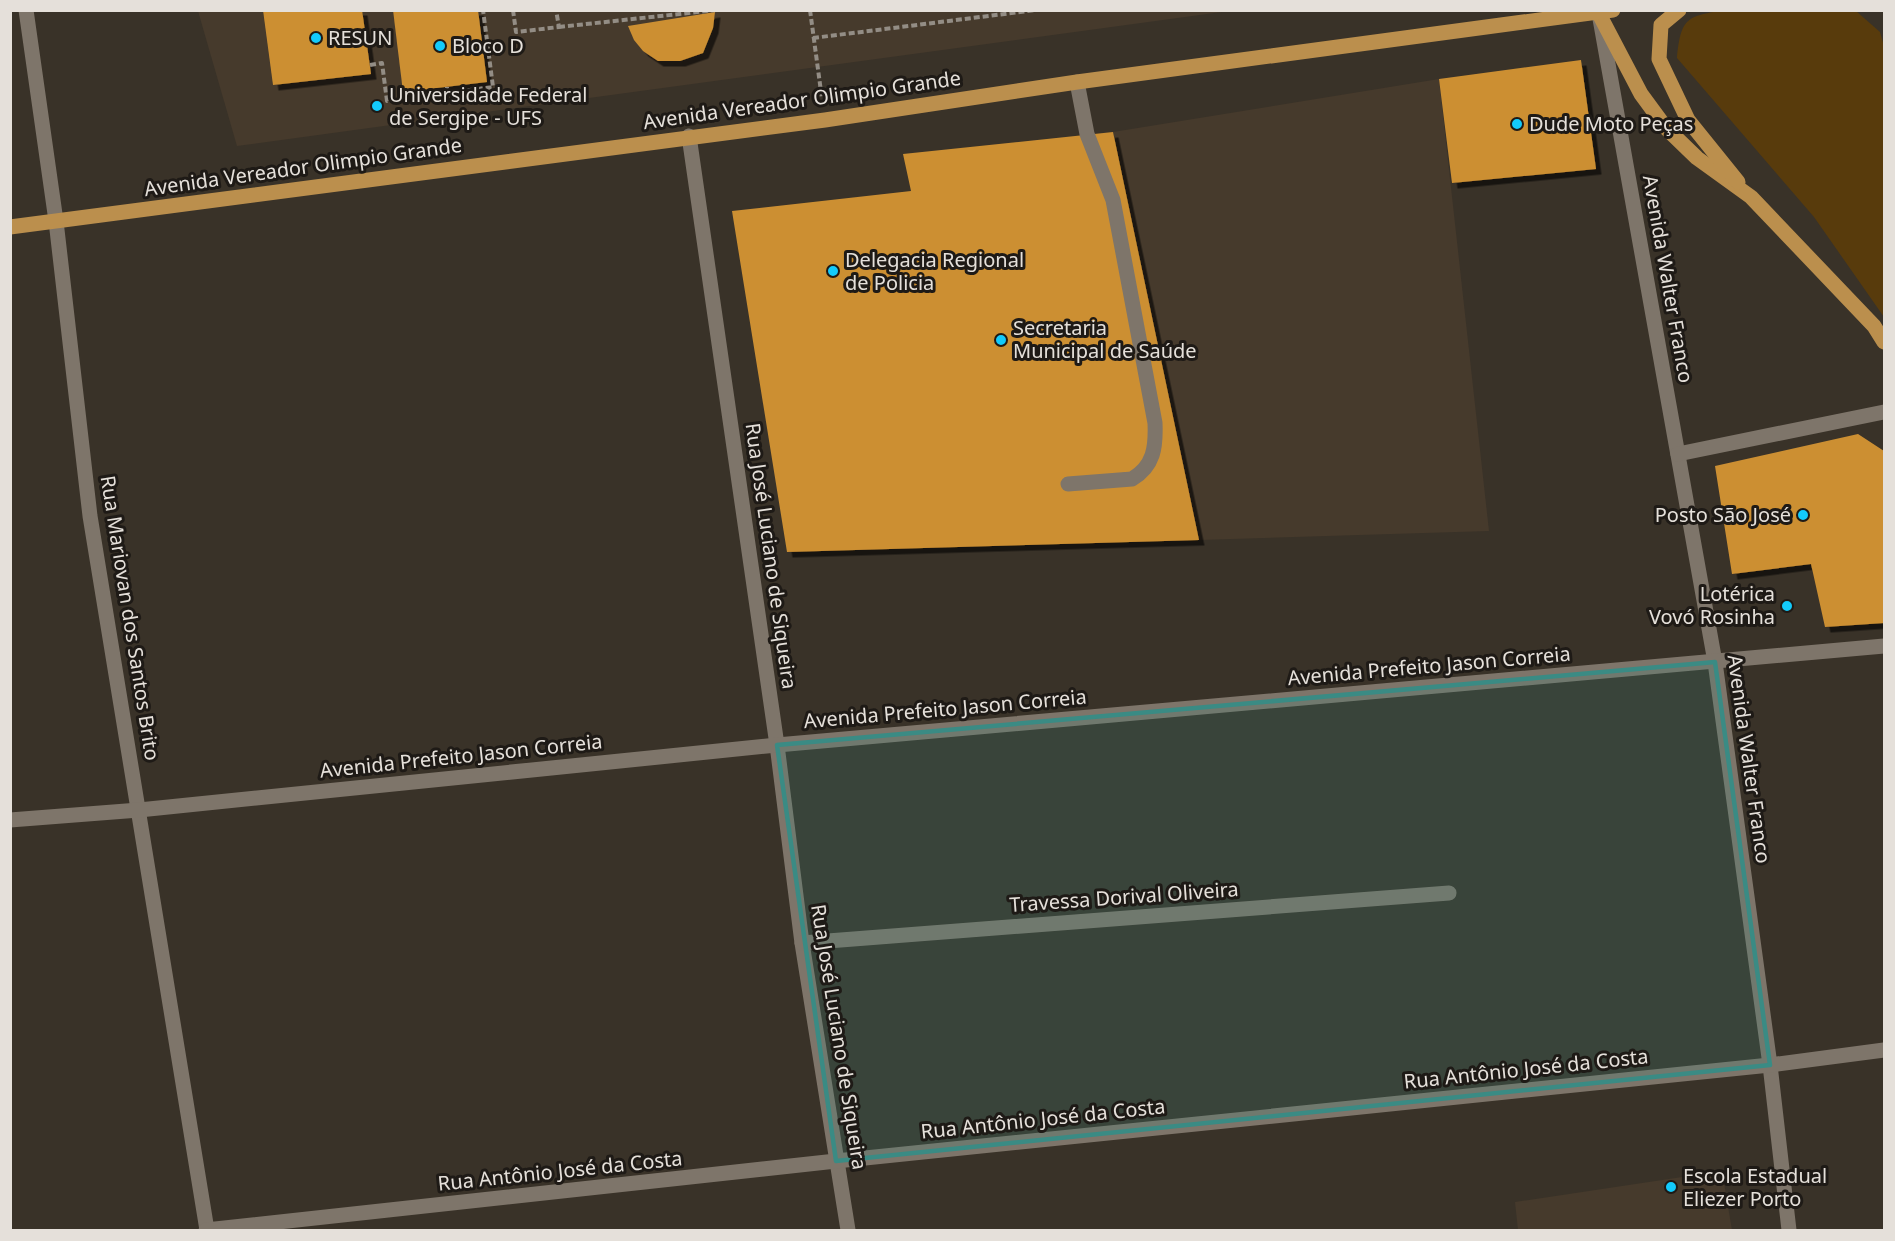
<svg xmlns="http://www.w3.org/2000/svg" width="1895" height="1241" font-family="'Noto Sans',sans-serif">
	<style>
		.built { fill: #463a2c }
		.green { fill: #583b0c }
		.building { fill: #cc8f33; filter: url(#shadow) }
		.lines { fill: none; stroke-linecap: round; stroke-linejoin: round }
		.path { stroke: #938d85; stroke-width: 4; stroke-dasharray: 6 3; stroke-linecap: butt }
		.minor { stroke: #7e756a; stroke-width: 15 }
		.major { stroke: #bb8f4d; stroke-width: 15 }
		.marked { fill: #3a8b84; fill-opacity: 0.2; stroke: #3a8b84; stroke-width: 4.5; stroke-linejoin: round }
		.poi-dot { fill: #13cafb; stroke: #1e1a16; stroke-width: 2 }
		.labels { text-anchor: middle; stroke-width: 6; stroke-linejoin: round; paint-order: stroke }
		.poi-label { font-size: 20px; fill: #e5e0da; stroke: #1e1a16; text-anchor: start }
		.street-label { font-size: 20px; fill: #e5e0da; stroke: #1e1a16 }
	</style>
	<defs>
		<filter id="shadow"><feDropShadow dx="5.5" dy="5.5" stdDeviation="0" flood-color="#0009"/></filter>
	</defs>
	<rect width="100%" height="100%" fill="#393228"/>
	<g class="built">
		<path d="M 198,11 L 1229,11 L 237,146 Z"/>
		<path d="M 1439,79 L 1489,531 L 1199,540 L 1113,132 Z"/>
		<path d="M 1722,1171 L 1732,1230 L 1518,1230 L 1515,1202 Z"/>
	</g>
	<path class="green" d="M 1726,10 L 1856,11 L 1880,32 L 1884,46 L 1884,317 L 1814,217 L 1677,58 C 1681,17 1687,16 1726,10 Z"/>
	<g class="building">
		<path d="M 263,10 L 362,10 L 371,74 L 273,85 Z"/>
		<path d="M 393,10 L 478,10 L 487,82 L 403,92 Z"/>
		<path d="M 715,12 L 713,28 L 703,53 L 680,61 L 658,61 L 643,51 L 634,40 L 628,26 Z"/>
		<path d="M 1581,60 L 1596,169 L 1452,183 L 1439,79 Z"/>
		<path d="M 1113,132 L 1199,540 L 787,552 L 732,211 L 911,191 L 903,154 Z"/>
		<path d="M 1858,434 L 1884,451 L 1884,623 L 1825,627 L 1811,564 L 1732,574 L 1715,466 Z"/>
	</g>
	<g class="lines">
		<g class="path">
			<path d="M 513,10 L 516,32 L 559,27 L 556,10"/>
			<path d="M 810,10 L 822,99"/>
			<path d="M 559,27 L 716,10"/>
			<path d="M 813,38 L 1036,10"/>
			<path d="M 370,65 L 382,63 L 387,101 L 447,93"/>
			<path d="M 447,87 L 447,93 L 493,87 L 483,10"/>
		</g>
		<g class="minor">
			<path d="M 26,10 L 56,221 L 90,516 L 207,1230"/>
			<path d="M 1600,19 L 1715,662 L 1770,1065 L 1789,1230"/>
			<path d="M 689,136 L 777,745 L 802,943 L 848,1230"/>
			<path d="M 1678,454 L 1884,412"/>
			<path d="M 1068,484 L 1132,479 C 1154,466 1156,447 1155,423 L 1113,200 L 1087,134 L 1077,82"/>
			<path d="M 10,820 L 139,810 L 777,745 L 1884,646"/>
			<path d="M 802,943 L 1449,893"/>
			<path d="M 206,1230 L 836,1161 L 1770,1065 L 1884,1050"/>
		</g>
		<g class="major">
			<path d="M 1597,10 L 1641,94 L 1666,128 L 1697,158 L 1751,197 L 1874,326 L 1884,342"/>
			<path d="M 1679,10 L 1661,25 L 1659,59 L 1688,120 L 1738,182"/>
			<path d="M 10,227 L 825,120 L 1077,82 L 1613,10"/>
		</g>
	</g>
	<path class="marked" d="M 1715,662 L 1770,1065 L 836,1161 L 777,745 Z"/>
	<g class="poi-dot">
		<circle cx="316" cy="38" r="6"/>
		<circle cx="440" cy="46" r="6"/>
		<circle cx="377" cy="106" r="6"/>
		<circle cx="1517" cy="124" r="6"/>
		<circle cx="833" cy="271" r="6"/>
		<circle cx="1001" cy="340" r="6"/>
		<circle cx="1803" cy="515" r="6"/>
		<circle cx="1787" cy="606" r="6"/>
		<circle cx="1671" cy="1187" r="6"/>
	</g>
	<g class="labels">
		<g class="poi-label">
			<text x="328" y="45">RESUN</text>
			<text x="452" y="53">Bloco D</text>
			<text x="389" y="102">Universidade Federal<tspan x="389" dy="23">de Sergipe - UFS</tspan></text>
			<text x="1529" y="131">Dude Moto Peças</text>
			<text x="845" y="267">Delegacia Regional<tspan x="845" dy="23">de Policia</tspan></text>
			<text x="1013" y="335">Secretaria<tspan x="1013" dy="23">Municipal de Saúde</tspan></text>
			<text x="1791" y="522" text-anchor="end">Posto São José</text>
			<text x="1775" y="601" text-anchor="end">Lotérica<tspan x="1775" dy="23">Vovó Rosinha</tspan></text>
			<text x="1683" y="1183">Escola Estadual<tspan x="1683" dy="23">Eliezer Porto</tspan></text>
		</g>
		<g class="street-label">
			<text transform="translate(802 100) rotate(-8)" y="7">Avenida Vereador Olimpio Grande</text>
			<text transform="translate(303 167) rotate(-8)" y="7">Avenida Vereador Olimpio Grande</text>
			<text transform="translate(1668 279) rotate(80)" y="7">Avenida Walter Franco</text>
			<text transform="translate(771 556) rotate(82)" y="7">Rua José Luciano de Siqueira</text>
			<text transform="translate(130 618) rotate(81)" y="7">Rua Mariovan dos Santos Brito</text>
			<text transform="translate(1429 666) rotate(-5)" y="7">Avenida Prefeito Jason Correia</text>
			<text transform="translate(945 709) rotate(-5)" y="7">Avenida Prefeito Jason Correia</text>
			<text transform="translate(461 756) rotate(-6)" y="7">Avenida Prefeito Jason Correia</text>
			<text transform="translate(1749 759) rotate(82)" y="7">Avenida Walter Franco</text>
			<text transform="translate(1124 897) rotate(-4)" y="7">Travessa Dorival Oliveira</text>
			<text transform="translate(839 1037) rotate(81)" y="7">Rua José Luciano de Siqueira</text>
			<text transform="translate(1526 1069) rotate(-6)" y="7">Rua Antônio José da Costa</text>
			<text transform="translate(1043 1119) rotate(-6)" y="7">Rua Antônio José da Costa</text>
			<text transform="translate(560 1171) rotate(-6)" y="7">Rua Antônio José da Costa</text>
		</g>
	</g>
	<rect width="1895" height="1241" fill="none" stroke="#e5e0da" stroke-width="24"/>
</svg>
